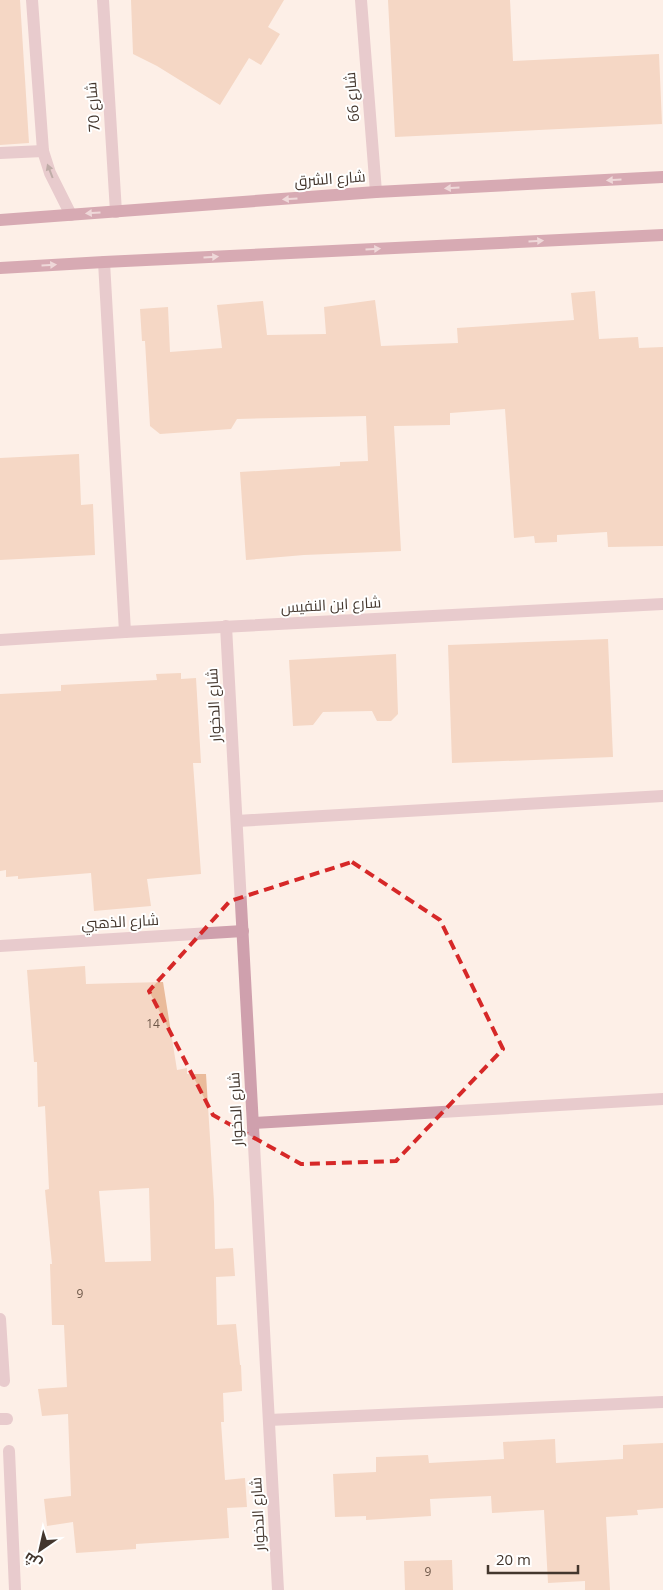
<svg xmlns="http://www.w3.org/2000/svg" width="663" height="1590" font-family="'Open Sans',Cairo,sans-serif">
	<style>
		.building { fill: #eabb9b; fill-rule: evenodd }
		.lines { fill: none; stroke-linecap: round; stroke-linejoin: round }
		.minor { stroke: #cfa0ad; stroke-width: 12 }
		.major { stroke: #a95873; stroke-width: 12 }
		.oneway { fill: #745b5a }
		.oneway2 { fill: #ddbcc7 }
		.marked { fill: none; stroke: #d62828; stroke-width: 4; stroke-dasharray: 10 6; stroke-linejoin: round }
		.labels { text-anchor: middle; stroke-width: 4; stroke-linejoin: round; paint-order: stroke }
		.number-label { font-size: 12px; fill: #6d5748 }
		.street-label { font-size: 15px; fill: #43362d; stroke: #fff }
	</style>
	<rect width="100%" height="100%" fill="#fdefe7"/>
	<g class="building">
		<path d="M 0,0 L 20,0 L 29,143 L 0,145 Z"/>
		<path d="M 131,0 L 284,0 L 268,27 L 280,34 L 261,65 L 249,58 L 220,105 L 157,66 L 133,54 Z"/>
		<path d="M 388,0 L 510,0 L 513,61 L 659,54 L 662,124 L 395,137 Z"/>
		<path d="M 595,291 L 599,339 L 638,337 L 639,348 L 663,347 L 663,546 L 608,547 L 607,532 L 557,535 L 557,542 L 535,543 L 534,536 L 514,538 L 505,409 L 450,413 L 450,425 L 394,426 L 401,551 L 304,555 L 246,560 L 240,472 L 340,466 L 340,462 L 368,461 L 366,416 L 237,419 L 231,429 L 160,434 L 150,426 L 145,341 L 142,341 L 140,309 L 168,307 L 170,352 L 222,348 L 217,305 L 263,301 L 267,335 L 326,334 L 324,307 L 375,300 L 381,346 L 458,343 L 457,328 L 574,320 L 571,293 Z"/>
		<path d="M 79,454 L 81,505 L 93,504 L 95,555 L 0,560 L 0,458 Z"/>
		<path d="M 608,639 L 613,757 L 452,763 L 448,645 Z"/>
		<path d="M 396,654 L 398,714 L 391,721 L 377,721 L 372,711 L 323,712 L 313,725 L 293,726 L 289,660 Z"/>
		<path d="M 181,673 L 181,679 L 196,678 L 201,763 L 193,763 L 201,874 L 147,879 L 151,906 L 94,911 L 91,873 L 18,879 L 18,876 L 6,877 L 6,870 L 0,871 L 0,694 L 61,691 L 61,685 L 157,680 L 156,674 Z"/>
		<path d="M 85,966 L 86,984 L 163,982 L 177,1070 L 187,1068 L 187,1074 L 206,1074 L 214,1202 L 215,1249 L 233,1248 L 235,1276 L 216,1277 L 217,1325 L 236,1324 L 240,1365 L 241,1365 L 242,1391 L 223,1393 L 224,1422 L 221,1422 L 225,1480 L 245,1478 L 247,1507 L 227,1508 L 229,1538 L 136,1544 L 136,1549 L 76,1553 L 73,1522 L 47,1526 L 44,1499 L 71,1496 L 68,1414 L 42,1416 L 38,1389 L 67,1387 L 64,1325 L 52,1325 L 50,1264 L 52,1264 L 45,1190 L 49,1189 L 45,1106 L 38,1107 L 37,1062 L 34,1062 L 27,970 ZM 149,1188 L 151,1261 L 105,1262 L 99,1191 Z"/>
		<path d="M 555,1439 L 556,1463 L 623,1459 L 623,1445 L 663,1443 L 663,1508 L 637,1510 L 638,1515 L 606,1517 L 610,1590 L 585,1590 L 585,1581 L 548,1583 L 544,1510 L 492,1513 L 491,1496 L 430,1499 L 431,1516 L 366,1520 L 366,1516 L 335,1517 L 333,1474 L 376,1472 L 376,1457 L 428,1455 L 429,1463 L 504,1459 L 503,1442 Z"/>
		<path d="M 452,1560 L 453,1590 L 405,1590 L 404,1561 Z"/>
	</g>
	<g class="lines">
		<g class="minor">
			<path d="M 32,0 L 43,151 L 50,173 L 71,215"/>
			<path d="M 103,0 L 116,212"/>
			<path d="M 361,0 L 376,192"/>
			<path d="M 0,153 L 43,151"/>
			<path d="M 104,262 L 125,632"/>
			<path d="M 226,626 L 278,1590"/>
			<path d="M 0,640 L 125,632 L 663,604"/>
			<path d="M 237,821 L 663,796"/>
			<path d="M 0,946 L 243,931"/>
			<path d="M 253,1123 L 663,1099"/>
			<path d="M 0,1319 L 4,1381"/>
			<path d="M 0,1419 L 7,1419"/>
			<path d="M 269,1420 L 663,1402"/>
			<path d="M 9,1451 L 15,1590"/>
		</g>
		<g class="major">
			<path d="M 0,220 L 376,192 L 663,177"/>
			<path d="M 0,268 L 104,262 L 663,235"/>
		</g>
	</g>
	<defs><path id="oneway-solid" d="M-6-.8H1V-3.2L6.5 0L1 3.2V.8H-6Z" transform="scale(1.25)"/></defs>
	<use class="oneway" href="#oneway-solid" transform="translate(50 171) rotate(-111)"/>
	<g class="oneway2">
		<use href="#oneway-solid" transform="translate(614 180) rotate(177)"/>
		<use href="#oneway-solid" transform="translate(452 188) rotate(177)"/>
		<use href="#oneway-solid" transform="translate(290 199) rotate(176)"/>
		<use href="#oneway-solid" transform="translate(93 213) rotate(176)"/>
		<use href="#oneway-solid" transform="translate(536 241) rotate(-3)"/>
		<use href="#oneway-solid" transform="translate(373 249) rotate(-3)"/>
		<use href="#oneway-solid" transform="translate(211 257) rotate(-3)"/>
		<use href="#oneway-solid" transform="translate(49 265) rotate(-4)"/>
	</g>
	<path d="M0 0H663V1590H0ZM 352,862 L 440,920 L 503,1049 L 396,1161 L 301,1164 L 213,1115 L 149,991 L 230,901 Z" fill="#fdefe7" fill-opacity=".55" fill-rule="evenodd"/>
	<path class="marked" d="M 352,862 L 440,920 L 503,1049 L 396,1161 L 301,1164 L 213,1115 L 149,991 L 230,901 Z"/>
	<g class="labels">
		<g class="number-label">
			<text x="153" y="1028">14</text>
			<text x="80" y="1298">9</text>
			<text x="428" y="1576">9</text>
		</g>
		<g class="street-label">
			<text transform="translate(352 97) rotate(-95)" y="5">شارع 66</text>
			<text transform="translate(93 107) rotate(-94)" y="5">شارع 70</text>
			<text transform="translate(330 179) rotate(-4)" y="5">شارع الشرق</text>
			<text transform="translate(331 605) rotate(-3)" y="5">شارع ابن النفيس</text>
			<text transform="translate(214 705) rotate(-93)" y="5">شارع الدخوار</text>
			<text transform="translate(120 922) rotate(-3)" y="5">شارع الذهبي</text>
			<text transform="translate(236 1109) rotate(-93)" y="5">شارع الدخوار</text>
			<text transform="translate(258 1514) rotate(-93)" y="5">شارع الدخوار</text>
		</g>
	</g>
	<g transform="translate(40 1550) rotate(214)" stroke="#ffffff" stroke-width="4" paint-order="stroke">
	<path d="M0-4L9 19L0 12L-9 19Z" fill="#43362d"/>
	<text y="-8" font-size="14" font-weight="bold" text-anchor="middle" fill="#43362d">ش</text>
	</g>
	<path d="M488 1565v8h90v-8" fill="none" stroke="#43362d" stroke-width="2.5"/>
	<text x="496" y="1565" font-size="15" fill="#43362d" stroke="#ffffff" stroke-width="4" paint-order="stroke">20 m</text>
</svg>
